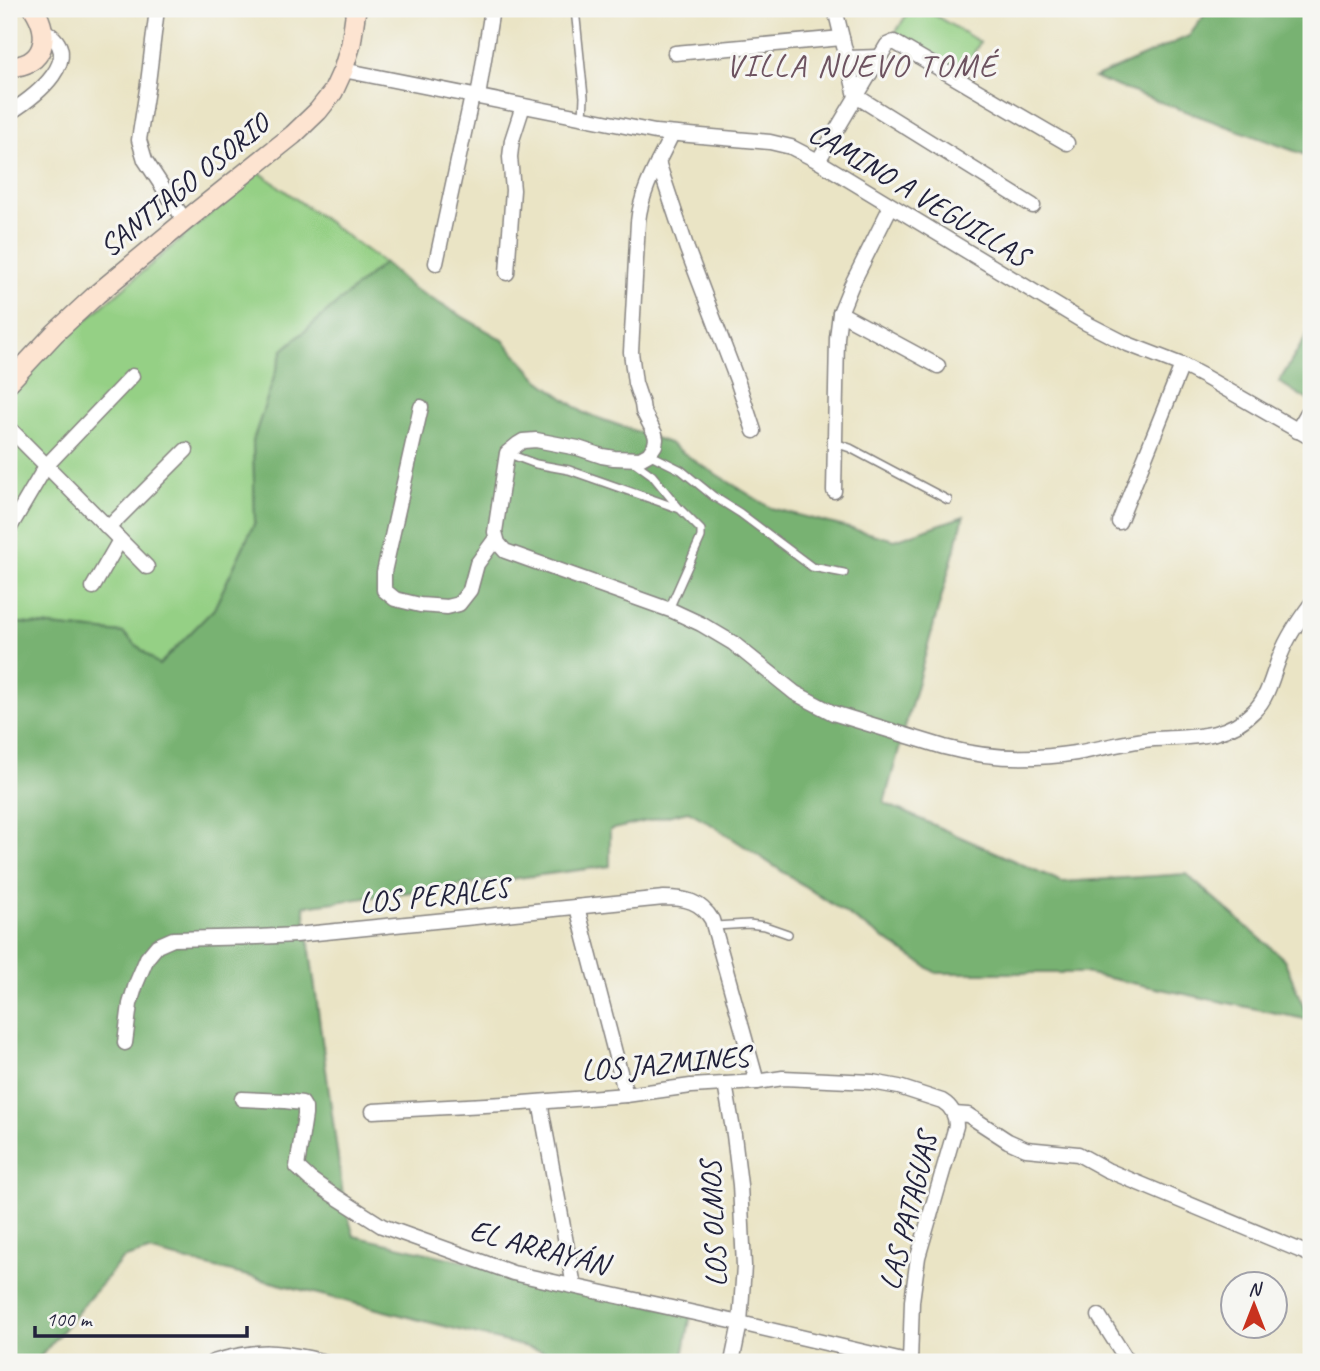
<svg xmlns="http://www.w3.org/2000/svg" width="1320" height="1371" font-family="Caveat,sans-serif">
	<style>
		.green { fill: #95d085; stroke: #5c7960; stroke-width: 2 }
		.forest { fill: #78b272; stroke: #4d6a56; stroke-width: 2 }
		.lines { fill: none; stroke-linecap: round; stroke-linejoin: round }
		.lane-casing { stroke: #868380; stroke-width: 10 }
		.street-casing { stroke: #868380; stroke-width: 17 }
		.secondary-casing { stroke: #868380; stroke-width: 22 }
		.lane { stroke: #fff; stroke-width: 7 }
		.street { stroke: #fff; stroke-width: 14 }
		.secondary { stroke: #fde4d1; stroke-width: 19 }
		.labels { text-anchor: middle; stroke-width: 6; stroke-linejoin: round; paint-order: stroke }
		.street-label { font-size: 30px; fill: #22223b; stroke: #f6f6f2 }
		.neighbourhood-label { font-size: 32px; letter-spacing: 2px; fill: #6d5360; stroke: #f6f6f2 }
	</style>
	<rect width="100%" height="100%" fill="#f6f6f2"/>
	<filter id="ink" filterUnits="userSpaceOnUse"><feTurbulence type="fractalNoise" baseFrequency=".0143" numOctaves="2"/><feDisplacementMap in="SourceGraphic" scale="14" xChannelSelector="R" yChannelSelector="G"/><feConvolveMatrix kernelMatrix="1 2 1 2 8 2 1 2 1" color-interpolation-filters="sRGB"/></filter>
	<filter id="wash" filterUnits="userSpaceOnUse"><feTurbulence type="fractalNoise" baseFrequency=".00686" numOctaves="4" result="noise"/><feDisplacementMap in="SourceGraphic" scale="28" xChannelSelector="R" yChannelSelector="G"/><feGaussianBlur stdDeviation="1.57" result="paint"/><feColorMatrix in="noise" values="0 0 0 0 0 0 0 0 0 0 0 0 0 0 0 0 0 1.4 0 .05"/><feComposite in="paint" operator="in"/></filter>
	<g filter="url(#wash)">
		<rect width="100%" height="100%" fill="#eae4c5"/>
		<g class="green">
			<path d="M 910,9 L 924,9 L 980,42 L 962,75 L 894,35 Z"/>
			<path d="M 259,172 L 384,263 L 283,350 L 253,441 L 255,522 L 214,609 L 158,666 L 123,633 L 9,622 L 9,391 L 23,374 Z"/>
		</g>
		<g class="forest">
			<path d="M 1209,9 L 1311,9 L 1311,157 L 1094,78 L 1189,36 Z"/>
			<path d="M 384,263 L 411,287 L 503,340 L 539,380 L 584,413 L 669,443 L 698,463 L 771,508 L 895,540 L 964,516 L 884,803 L 1062,882 L 1186,874 L 1284,959 L 1309,1020 L 1084,973 L 936,973 L 706,821 L 688,811 L 610,830 L 610,866 L 304,906 L 344,1203 L 354,1236 L 691,1314 L 682,1362 L 585,1362 L 149,1251 L 122,1259 L 36,1362 L 9,1362 L 9,622 L 123,633 L 159,665 L 214,609 L 255,522 L 253,441 L 283,350 Z"/>
			<path d="M 1311,328 L 1311,402 L 1279,382 Z"/>
		</g>
	</g>
	<g filter="url(#ink)">
		<g class="lines">
			<defs>
				<g id="lane">
					<path d="M 575,9 L 584,97 L 583,117"/>
					<path d="M 835,443 L 850,448 L 948,500"/>
					<path d="M 509,454 L 536,464 L 569,470 L 680,509 L 701,530 L 701,537 L 669,609"/>
					<path d="M 649,454 L 681,470 L 713,496 L 740,513 L 812,567 L 844,573"/>
					<path d="M 634,462 L 652,475 L 679,508"/>
					<path d="M 715,926 L 749,924 L 765,926 L 788,934"/>
				</g>
				<g id="street">
					<path d="M 157,9 L 148,83 L 139,140 L 145,160 L 185,221"/>
					<path d="M 835,9 L 856,96 L 1033,206"/>
					<path d="M 675,53 L 842,38"/>
					<path d="M 847,58 L 879,57"/>
					<path d="M 343,70 L 655,132 L 770,142 L 791,147 L 818,161 L 1084,322 L 1125,343 L 1182,365 L 1203,376 L 1311,438"/>
					<path d="M 478,97 L 492,9"/>
					<path d="M 9,113 C 33,98 90,56 43,30"/>
					<path d="M 672,134 C 658,163 641,190 638,222 L 631,352 L 635,383 L 642,404 L 643,411 L 655,434 L 656,439 L 655,445 L 649,454 L 640,459 L 614,458 L 602,456 L 578,448 L 536,440 L 523,441 L 518,444 L 507,453 L 495,532 L 498,543 L 505,551 L 673,611 L 701,624 L 733,643 L 795,693 L 833,713 L 944,747 C 988,759 1031,760 1076,753 C 1099,749 1121,743 1144,740 C 1183,736 1224,742 1254,711 C 1270,695 1272,674 1281,654 C 1288,636 1299,620 1311,604"/>
					<path d="M 818,161 L 887,45 L 894,42 L 1067,143"/>
					<path d="M 658,162 L 687,249 L 737,380 L 754,431"/>
					<path d="M 436,263 L 472,96"/>
					<path d="M 507,273 L 513,190 L 510,157 L 512,140 L 523,106"/>
					<path d="M 840,313 L 938,366"/>
					<path d="M 421,407 L 384,572 L 384,590 L 395,599 L 420,605 L 447,607 L 459,604 L 470,590 L 477,564 L 496,538"/>
					<path d="M 9,428 L 147,567"/>
					<path d="M 1297,431 L 1311,407"/>
					<path d="M 834,491 L 837,338 L 840,313 L 851,286 L 891,206"/>
					<path d="M 1119,522 L 1182,365"/>
					<path d="M 108,528 L 186,450"/>
					<path d="M 9,529 L 46,466 L 132,376"/>
					<path d="M 93,587 L 120,540"/>
					<path d="M 577,907 L 626,1095"/>
					<path d="M 125,1043 L 130,1004 L 136,984 L 147,958 L 157,946 L 173,939 L 258,937 L 296,935 L 664,898 C 685,898 701,901 712,920 L 757,1082"/>
					<path d="M 725,1084 L 734,1135 L 740,1185 L 744,1266 L 740,1323 L 732,1362"/>
					<path d="M 242,1099 L 285,1101 L 302,1103 L 305,1108 L 305,1115 L 297,1167 L 310,1179 L 330,1193 L 382,1226 L 513,1273 L 740,1323 L 907,1362"/>
					<path d="M 540,1102 L 574,1286"/>
					<path d="M 373,1111 L 523,1103 L 626,1095 L 691,1086 L 757,1082 L 783,1078 L 872,1082 L 899,1087 L 942,1101 C 952,1107 956,1115 956,1126 L 918,1257 L 912,1301 L 910,1362"/>
					<path d="M 954,1114 L 968,1115 L 1008,1141 L 1026,1149 L 1078,1154 L 1107,1170 L 1311,1255"/>
					<path d="M 1099,1316 L 1128,1362"/>
					<path d="M 213,1362 C 257,1348 282,1351 326,1362"/>
				</g>
				<g id="secondary">
					<path d="M 9,67 C 45,66 51,36 34,9"/>
					<path d="M 9,382 L 55,333 L 97,294 L 185,221 L 293,135 L 318,111 L 333,92 L 343,70 L 351,44 L 356,9"/>
				</g>
			</defs>
			<use href="#lane" class="lane-casing"/>
			<use href="#street" class="street-casing"/>
			<use href="#secondary" class="secondary-casing"/>
			<use href="#lane" class="lane"/>
			<use href="#street" class="street"/>
			<use href="#secondary" class="secondary"/>
		</g>
	</g>
	<g class="labels">
		<g class="street-label">
			<text transform="translate(184 185) rotate(-39)" y="10">SANTIAGO OSORIO</text>
			<text transform="translate(919 194) rotate(31)" y="10">CAMINO A VEGUILLAS</text>
			<text transform="translate(434 895) rotate(-6)" y="10">LOS PERALES</text>
			<text transform="translate(665 1063) rotate(-5)" y="10">LOS JAZMINES</text>
			<text transform="translate(908 1211) rotate(-76)" y="10">LAS PATAGUAS</text>
			<text transform="translate(713 1224) rotate(-93)" y="10">LOS OLMOS</text>
			<text transform="translate(539 1247) rotate(15)" y="10">EL ARRAYÁN</text>
		</g>
		<g class="neighbourhood-label">
			<text x="862" y="76">VILLA NUEVO TOMÉ</text>
		</g>
	</g>
	<rect width="1320" height="1371" fill="none" stroke="#f6f6f2" stroke-width="35"/>
	<g transform="translate(1254 1305)"><circle r="33" fill="#f6f6f2" stroke="#a1a1a9" stroke-width="2"/>
	<path d="M0-5L12 26L0 18L-12 26Z" fill="#c8321e"/>
	<text y="-10" font-size="19" font-weight="bold" text-anchor="middle" fill="#22223b">N</text>
	</g>
	<path d="M35 1326v10h212v-10" fill="none" stroke="#22223b" stroke-width="3.5"/>
	<text x="46" y="1326" font-size="21" fill="#22223b" stroke="#f6f6f2" stroke-width="5" paint-order="stroke">100 m</text>
</svg>
